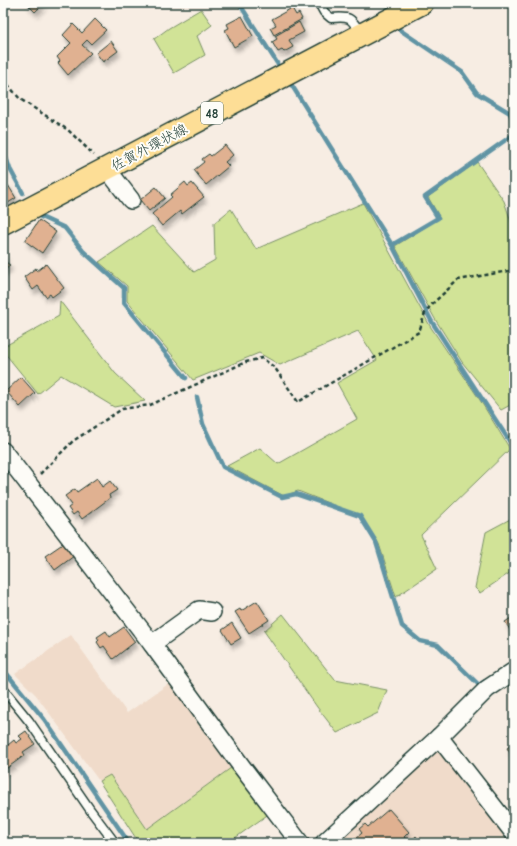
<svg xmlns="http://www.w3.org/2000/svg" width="517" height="846" font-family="'Comic Neue','Klee One',sans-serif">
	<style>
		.built { fill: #f0dbca }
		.green { fill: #d1e397; stroke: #789066 }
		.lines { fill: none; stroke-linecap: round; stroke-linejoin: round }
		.stream { stroke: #6194a4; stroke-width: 4.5 }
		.building { fill: #e0b191; stroke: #1f3d34; filter: url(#shadow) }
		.service-casing { stroke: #1f3d34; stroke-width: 11 }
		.minor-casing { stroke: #1f3d34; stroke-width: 20 }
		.primary-casing { stroke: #1f3d34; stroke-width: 25 }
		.path { stroke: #1f3d34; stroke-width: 2.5; stroke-dasharray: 4 3; stroke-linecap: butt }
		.service { stroke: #fdfcf7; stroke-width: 8 }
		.minor { stroke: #fdfcf7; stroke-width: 17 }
		.primary { stroke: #fdde96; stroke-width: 22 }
		.labels { text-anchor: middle; stroke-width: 4; stroke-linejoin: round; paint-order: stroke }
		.shield { fill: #fdfcf7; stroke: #62766e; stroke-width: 1 }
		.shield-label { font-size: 13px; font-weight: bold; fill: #1f3d34 }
		.street-label { font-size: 14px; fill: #1f3d34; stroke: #fdfcf7 }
	</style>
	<defs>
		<filter id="shadow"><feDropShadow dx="2.5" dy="4.5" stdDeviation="2" flood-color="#0004"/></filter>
	</defs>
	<rect width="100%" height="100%" fill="#f7ede3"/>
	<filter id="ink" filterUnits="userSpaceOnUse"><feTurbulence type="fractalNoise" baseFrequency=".025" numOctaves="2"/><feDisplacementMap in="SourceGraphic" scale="8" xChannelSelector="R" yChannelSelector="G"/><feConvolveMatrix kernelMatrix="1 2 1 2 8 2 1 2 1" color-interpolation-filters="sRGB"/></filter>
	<g filter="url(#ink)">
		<g class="built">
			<path d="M 71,635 L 127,713 L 174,680 L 235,765 L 147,829 L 110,775 L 99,781 L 36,695 L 15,674 Z"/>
			<path d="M 3,698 L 11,707 L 3,713 Z"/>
			<path d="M 444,751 L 514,843 L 333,843 L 433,752 Z"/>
		</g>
		<g class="green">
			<path d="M 201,9 L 212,25 L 197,36 L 205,55 L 174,73 L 154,39 L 169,28 Z"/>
			<path d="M 477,162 L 504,201 L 514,230 L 514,403 L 501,410 L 462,362 L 435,319 L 395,246 L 440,218 L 428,197 Z"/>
			<path d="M 363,203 L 430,326 L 480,400 L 510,449 L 421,535 L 437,569 L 396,597 L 379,544 L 361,516 L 298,491 L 284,496 L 227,466 L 260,448 L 278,464 L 357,419 L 337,383 L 377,360 L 358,331 L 280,365 L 259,353 L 193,380 L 127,301 L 127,286 L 99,262 L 152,226 L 194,272 L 215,260 L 214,223 L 231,209 L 256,249 Z"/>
			<path d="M 60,301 L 115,373 L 145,401 L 114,407 L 61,375 L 38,394 L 3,351 L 3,347 L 59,316 Z"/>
			<path d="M 514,517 L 514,570 L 480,593 L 475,588 L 486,532 Z"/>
			<path d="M 283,614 L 335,680 L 387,690 L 378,713 L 337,733 L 317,707 L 264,631 Z"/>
			<path d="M 235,765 L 270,813 L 228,843 L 139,843 L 99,781 L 110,775 L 147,829 Z"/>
		</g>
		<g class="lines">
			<g class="stream">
				<path d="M 239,3 L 277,63"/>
				<path d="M 400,30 L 462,72 L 477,93 L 510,113 L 514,124"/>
				<path d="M 291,84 L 392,245 L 432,322 L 514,448"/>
				<path d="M 3,149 L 10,169 L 23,193"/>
				<path d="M 41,217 L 65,228 L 83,251 L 124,288 L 124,303 L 186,378"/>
				<path d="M 392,245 L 438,218 L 425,197 L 514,134"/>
				<path d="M 197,397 L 203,424 L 223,467 L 282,497 L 296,494 L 360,516 L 376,542 L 402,626 L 420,641 L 438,645 L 479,685 L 485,681"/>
				<path d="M 3,669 L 44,719 L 129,843"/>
			</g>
		</g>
		<g class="building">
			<path d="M 26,3 L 44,3 L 35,12 Z"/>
			<path d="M 292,8 L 296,15 L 299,13 L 302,19 L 274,35 L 270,28 L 276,25 L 272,19 Z"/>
			<path d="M 242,16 L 253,36 L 234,47 L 225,30 L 229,28 L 227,24 Z"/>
			<path d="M 95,19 L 106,30 L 91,44 L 87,40 L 82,45 L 91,53 L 68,75 L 58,63 L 60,61 L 57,57 L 71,43 L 63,35 L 73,24 L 82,33 Z"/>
			<path d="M 299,22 L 304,32 L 289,40 L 293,47 L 284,52 L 282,50 L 278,52 L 272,42 L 277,39 L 275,36 Z"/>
			<path d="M 111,41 L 118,51 L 103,62 L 96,53 Z"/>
			<path d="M 225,145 L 233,155 L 225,162 L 229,166 L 206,185 L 194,170 L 204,162 L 202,159 L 209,154 L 211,156 Z"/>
			<path d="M 185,182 L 188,186 L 192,183 L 204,197 L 182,214 L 180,211 L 162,226 L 152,214 L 172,197 L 170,195 Z"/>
			<path d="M 8,185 L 16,198 L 3,206 L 3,188 Z"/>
			<path d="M 156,187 L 165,198 L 149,211 L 140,200 Z"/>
			<path d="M 39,220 L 56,232 L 42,253 L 25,241 Z"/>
			<path d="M 3,254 L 6,257 L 3,260 L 10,265 L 3,273 Z"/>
			<path d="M 46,264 L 64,288 L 52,297 L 50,294 L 46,297 L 38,286 L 33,290 L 24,277 L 36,268 L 37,271 Z"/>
			<path d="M 21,377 L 35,393 L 20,407 L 6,391 Z"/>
			<path d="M 97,478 L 102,487 L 110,481 L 117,490 L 109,495 L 110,498 L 82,519 L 77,512 L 73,515 L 68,508 L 72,505 L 65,496 L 75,489 L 77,492 Z"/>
			<path d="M 64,543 L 74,556 L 55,570 L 45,556 Z"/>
			<path d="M 257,601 L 269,620 L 249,633 L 235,612 L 240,609 L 241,611 Z"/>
			<path d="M 514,616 L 514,636 L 505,622 Z"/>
			<path d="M 232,623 L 241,638 L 231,644 L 222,630 Z"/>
			<path d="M 124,627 L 135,642 L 113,659 L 104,646 L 101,648 L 97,642 L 99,640 L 97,637 L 106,631 L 110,637 Z"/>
			<path d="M 26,731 L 35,744 L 23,752 L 25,755 L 3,771 L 3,740 L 8,745 L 14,740 L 16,743 L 22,739 L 19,736 Z"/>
			<path d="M 514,743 L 514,759 L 507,748 Z"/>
			<path d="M 389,809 L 409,832 L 404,837 L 409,843 L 416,836 L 421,843 L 404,843 L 401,839 L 397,843 L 359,843 L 355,839 L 362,833 L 359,829 L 365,824 L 368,827 Z"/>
		</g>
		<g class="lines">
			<defs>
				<g id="service">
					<path d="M 319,3 L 324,12 L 331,18 C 351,16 351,18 361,34"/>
					<path d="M 3,689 L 29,721 L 91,811 L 115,843"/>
				</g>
				<g id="minor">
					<path d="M 107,169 L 131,200"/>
					<path d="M 3,451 L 152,644 L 242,767 L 300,843"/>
					<path d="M 152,644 L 199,610 L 212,612"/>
					<path d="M 439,737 L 514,833"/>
					<path d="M 324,843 L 439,737 L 487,689 L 514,671"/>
				</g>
				<path id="primary" d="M 3,223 L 422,3"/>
			</defs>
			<use href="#service" class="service-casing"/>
			<use href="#minor" class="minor-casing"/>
			<use href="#primary" class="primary-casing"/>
			<g class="path">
				<path d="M 3,79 L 20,99 L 68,130 L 94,155"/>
				<path d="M 40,474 L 73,441 L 122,409 L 150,405 L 246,362 L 262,358 L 275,368 L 298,402 L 419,332 L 425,313 L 431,305 L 458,280 L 514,270"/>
			</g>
			<use href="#service" class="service"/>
			<use href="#minor" class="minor"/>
			<use href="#primary" class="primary"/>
		</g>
	</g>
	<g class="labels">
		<rect class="shield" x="201" y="102" width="22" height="22" rx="3"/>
		<g class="shield-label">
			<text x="212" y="118">48</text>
		</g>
		<g class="street-label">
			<text transform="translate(149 147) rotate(-28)" y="5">佐賀外環状線</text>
		</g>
	</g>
	<rect width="517" height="846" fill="none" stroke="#fdfcf7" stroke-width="16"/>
	<rect x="8" y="8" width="501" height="830" fill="none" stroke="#1f3d34" stroke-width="1.5" filter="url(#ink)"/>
</svg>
